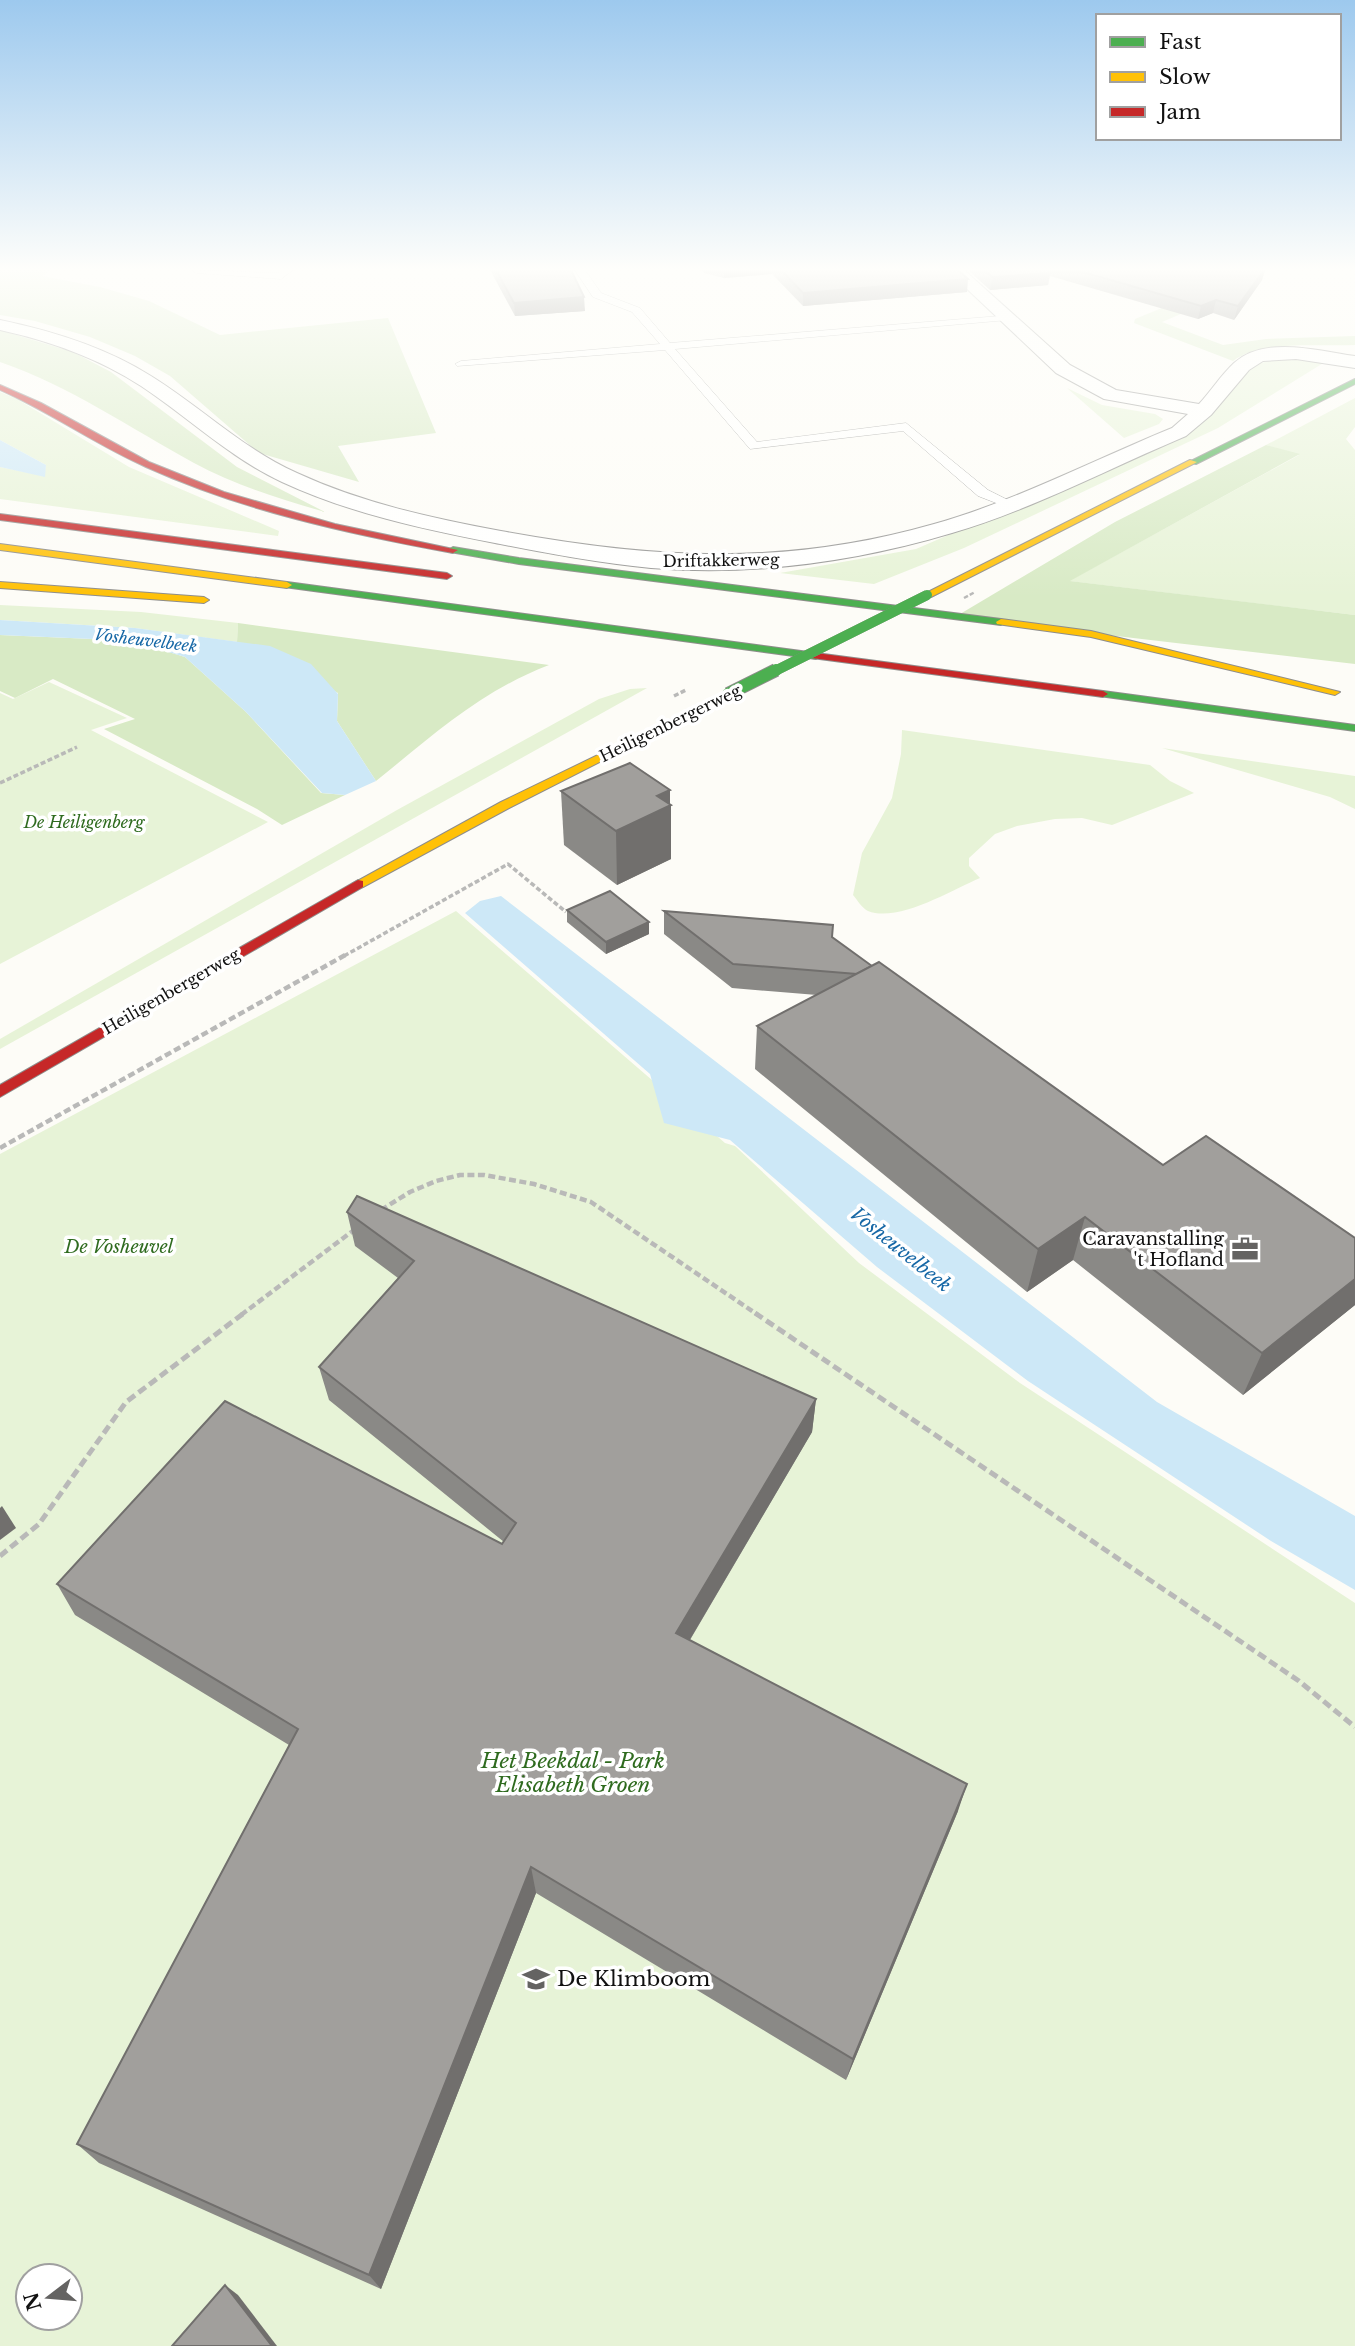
<svg xmlns="http://www.w3.org/2000/svg" width="1355" height="2346" font-family="'Libre Baskerville',serif">
	<style>
		.green { fill: #e7f3d7; fill-rule: evenodd }
		.forest { fill: #d8eac5 }
		.water { fill: #cde8f7 }
		.lines { fill: none; stroke-linecap: round; stroke-linejoin: round }
		.lane-casing { stroke: #979795; stroke-width: 1 }
		.street-casing { stroke: #979795; stroke-width: 2 }
		.fast-casing { stroke: #8e8d8b; stroke-width: 2 }
		.slow-casing { stroke: #8e8d8b; stroke-width: 2 }
		.jam-casing { stroke: #8e8d8b; stroke-width: 2 }
		.path-far2 { stroke: #b9b9b8; stroke-width: 3.5; stroke-dasharray: 5 2.5; stroke-linecap: butt }
		.path-far1 { stroke: #b9b9b8; stroke-width: 4.5; stroke-dasharray: 7 3.5; stroke-linecap: butt }
		.path { stroke: #b9b9b8; stroke-width: 5; stroke-dasharray: 9 4.5; stroke-linecap: butt }
		.lane { fill: #fffffe; fill-rule: evenodd }
		.street { fill: #fffffe; fill-rule: evenodd }
		.fast { fill: #4caf50; fill-rule: evenodd }
		.slow { fill: #ffc107; fill-rule: evenodd }
		.jam { fill: #c62828; fill-rule: evenodd }
		.fast-bridge-far1-casing { stroke: #8e8d8b; stroke-width: 10; stroke-linecap: butt }
		.fast-bridge-casing { stroke: #8e8d8b; stroke-width: 14; stroke-linecap: butt }
		.path-bridge-far1 { stroke: #b9b9b8; stroke-width: 2.5; stroke-dasharray: 4.5 2; stroke-linecap: butt }
		.path-bridge { stroke: #b9b9b8; stroke-width: 3.5; stroke-dasharray: 5 2.5; stroke-linecap: butt }
		.fast-bridge-far1 { stroke: #4caf50; stroke-width: 10 }
		.fast-bridge { stroke: #4caf50; stroke-width: 12 }
		.wall { fill: #8a8986 }
		.shaded-wall { fill: #716f6d }
		.building { fill: #a19f9c; stroke: #716f6d; stroke-width: 2 }
		.labels { text-anchor: middle; stroke-width: 7; stroke-linejoin: round; paint-order: stroke }
		.far-street-label { font-size: 16px; fill: #111; stroke: #fff }
		.far-water-label { font-size: 16px; font-style: italic; fill: #1768a6; stroke: #fff }
		.far-park-label { font-size: 16px; font-style: italic; fill: #2f6b1f; stroke: #fff }
		.poi-label { font-size: 18px; fill: #111; stroke: #fff; text-anchor: end }
		.park-label { font-size: 18px; font-style: italic; fill: #2f6b1f; stroke: #fff }
		.water-label { font-size: 19px; font-style: italic; fill: #1768a6; stroke: #fff }
		.near-park-label { font-size: 21px; font-style: italic; fill: #2f6b1f; stroke: #fff }
		.near-poi-label { font-size: 21px; fill: #111; stroke: #fff; text-anchor: start }
	</style>
	<rect width="100%" height="100%" fill="#fdfcf7"/>
	<g class="green">
		<path d="M 1279,358 L 1325,362 L 1218,428 L 964,548 L 874,584 L 780,573 L 916,549 L 946,536 L 1212,412 L 1254,365 Z"/>
		<path d="M 1067,388 L 1102,405 L 1155,414 L 1163,419 L 1159,424 L 1124,438 Z"/>
		<path d="M 0,392 L 17,399 L 129,467 L 279,531 L 278,536 L 0,499 L 0,467 L 44,476 L 46,465 L 0,440 Z"/>
		<path d="M 1355,398 L 1355,427 L 1346,439 L 1355,450 L 1355,615 L 1069,581 L 1299,455 L 1266,445 Z"/>
		<path d="M 0,605 L 141,612 L 238,623 L 237,642 L 135,628 L 0,620 Z"/>
		<path d="M 49,682 L 127,718 L 91,730 L 268,822 L 0,964 L 0,693 L 13,699 Z"/>
		<path d="M 647,688 L 0,1049 L 0,1039 L 397,810 L 599,699 L 630,689 Z"/>
		<path d="M 902,730 L 1150,765 L 1170,781 L 1194,793 L 1112,825 L 1082,818 L 1055,819 L 1017,826 L 995,834 L 969,858 L 969,866 L 980,878 C 952,890 898,923 868,911 C 862,908 858,901 853,895 L 862,853 L 892,798 L 901,754 Z"/>
		<path d="M 1162,748 L 1355,776 L 1355,809 L 1330,797 Z"/>
		<path d="M 456,911 L 725,1143 L 735,1146 L 859,1263 L 1020,1383 L 1355,1603 L 1355,2346 L 0,2346 L 0,1154 ZM 28,2276 L 70,2276 L 70,2318 L 28,2318 Z"/>
	</g>
	<g class="forest">
		<path d="M 0,270 L 51,270 L 42,276 L 100,287 L 149,301 L 220,335 L 388,318 L 436,433 L 338,446 L 359,482 L 259,453 L 170,376 L 135,356 L 90,337 L 35,321 L 0,315 Z"/>
		<path d="M 1174,303 L 1195,308 L 1162,322 L 1223,345 L 1266,339 L 1355,336 L 1355,345 C 1320,347 1261,339 1233,361 L 1134,323 L 1135,319 Z"/>
		<path d="M 0,330 L 73,352 L 111,372 L 237,467 L 325,512 C 280,499 235,485 194,463 C 130,428 70,386 0,362 Z"/>
		<path d="M 1266,445 L 1300,454 L 1070,581 L 1355,615 L 1355,664 L 955,617 L 1115,522 Z"/>
		<path d="M 238,623 L 549,665 C 481,691 432,736 376,781 L 337,721 L 338,693 L 237,642 Z"/>
		<path d="M 0,635 L 93,639 L 152,647 L 185,657 L 246,712 L 321,793 L 345,795 L 282,825 L 257,809 L 104,729 L 135,719 L 53,679 L 15,698 L 0,691 Z"/>
	</g>
	<g class="water">
		<path d="M 0,440 L 46,465 L 45,477 L 0,467 Z"/>
		<path d="M 0,620 L 135,628 L 270,646 L 311,664 L 338,694 L 337,721 L 376,781 L 345,795 L 322,793 L 246,712 L 185,657 L 152,647 L 93,639 L 0,635 Z"/>
		<path d="M 501,896 L 1157,1402 L 1355,1516 L 1355,1590 L 1271,1541 L 1028,1381 L 877,1267 L 730,1140 L 664,1123 L 650,1074 L 465,913 L 480,901 Z"/>
	</g>
	<g class="lines">
		<defs>
			<g id="lane">
				<path d="M 192,270 L 279,273 L 282,270 L 293,270 L 281,279 L 197,273 Z"/>
				<path d="M 575,270 L 585,270 L 601,293 L 640,308 L 670,343 L 1012,315 L 1012,319 L 1008,320 L 675,349 L 757,442 L 906,423 L 988,490 L 1016,504 L 1009,508 L 978,496 L 903,431 L 750,449 L 665,350 L 457,366 L 455,364 L 461,361 L 660,344 L 632,312 L 593,297 Z"/>
			</g>
			<path id="street" d="M 947,270 L 964,270 L 1070,365 L 1116,390 L 1199,404 C 1211,391 1221,375 1234,363 C 1265,335 1319,351 1355,356 L 1355,368 L 1296,359 L 1263,361 L 1249,370 L 1211,415 L 1186,436 C 1110,468 1031,510 952,533 C 855,562 753,576 651,568 C 598,563 547,553 495,543 C 422,529 349,513 282,482 C 230,458 188,417 141,386 C 98,358 50,341 0,330 L 0,320 C 53,331 105,347 151,376 C 201,407 243,449 297,473 C 362,503 431,518 501,531 C 653,559 784,567 934,524 C 1013,502 1096,459 1172,428 L 1188,414 L 1104,399 L 1056,373 Z"/>
			<g id="fast">
				<path d="M 1355,379 L 1355,384 L 1196,464 L 1189,462 Z"/>
				<path d="M 453,547 L 519,558 L 1001,619 L 1006,622 L 1001,625 L 519,564 L 450,552 L 448,550 Z"/>
				<path d="M 287,582 L 816,653 L 821,656 L 816,659 L 284,587 L 282,585 Z"/>
				<path d="M 1103,691 L 1355,725 L 1355,731 L 1099,696 L 1098,694 Z"/>
			</g>
			<g id="slow">
				<path d="M 1190,460 L 1197,462 L 931,597 L 922,595 Z"/>
				<path d="M 0,544 L 287,582 L 292,585 L 287,588 L 0,550 Z"/>
				<path d="M 0,582 L 204,597 L 209,600 L 204,603 L 0,588 Z"/>
				<path d="M 1001,619 L 1091,631 L 1340,692 L 1335,695 L 1091,637 L 997,624 L 996,622 Z"/>
				<path d="M 635,737 L 639,738 L 639,742 L 509,808 L 363,887 L 358,888 L 352,884 L 501,802 Z"/>
			</g>
			<g id="jam">
				<path d="M 0,385 L 41,403 L 149,462 L 224,492 L 335,524 L 458,550 L 453,553 C 348,534 244,511 146,467 C 96,445 50,412 0,390 Z"/>
				<path d="M 0,514 L 447,573 L 452,576 L 447,579 L 0,520 Z"/>
				<path d="M 816,653 L 1103,691 L 1108,694 L 1103,697 L 812,658 L 811,656 Z"/>
				<path d="M 728,691 L 732,692 L 732,696 L 639,742 L 629,740 Z"/>
				<path d="M 358,880 L 363,881 L 363,887 L 0,1097 L 0,1085 Z"/>
			</g>
		</defs>
		<use href="#lane" class="lane-casing"/>
		<use href="#street" class="street-casing"/>
		<use href="#fast" class="fast-casing"/>
		<use href="#slow" class="slow-casing"/>
		<use href="#jam" class="jam-casing"/>
		<g class="path-far2">
			<path d="M 0,783 L 77,747"/>
			<path d="M 344,956 L 508,864 L 566,912"/>
		</g>
		<g class="path-far1">
			<path d="M 0,1148 L 347,954"/>
			<path d="M 381,1210 L 410,1192 L 436,1181 L 460,1175 L 484,1175 L 534,1184 L 591,1202 L 758,1315"/>
			<path d="M 241,1315 L 354,1230"/>
		</g>
		<g class="path">
			<path d="M 755,1313 L 1299,1681 L 1355,1727"/>
			<path d="M 0,1556 L 39,1524 L 126,1402 L 244,1313"/>
		</g>
		<use href="#lane" class="lane"/>
		<use href="#street" class="street"/>
		<use href="#fast" class="fast"/>
		<use href="#slow" class="slow"/>
		<use href="#jam" class="jam"/>
		<defs>
			<path id="fast-bridge-far1" d="M 773,672 L 927,595"/>
			<path id="fast-bridge" d="M 728,694 L 776,670"/>
		</defs>
		<use href="#fast-bridge-far1" class="fast-bridge-far1-casing"/>
		<use href="#fast-bridge" class="fast-bridge-casing"/>
		<path class="path-bridge-far1" d="M 964,598 L 975,592"/>
		<path class="path-bridge" d="M 674,696 L 686,690"/>
		<use href="#fast-bridge-far1" class="fast-bridge-far1"/>
		<use href="#fast-bridge" class="fast-bridge"/>
	</g>
	<g class="wall">
		<path d="M 490,270 L 571,270 L 585,311 L 515,316 Z"/>
		<path d="M 701,270 L 958,270 L 967,292 L 803,306 L 772,274 L 724,278 L 704,273 Z"/>
		<path d="M 968,270 L 1265,270 L 1262,280 L 1234,320 L 1213,313 L 1198,319 L 1050,276 L 1048,285 L 990,290 Z"/>
		<path d="M 561,791 L 670,805 L 671,859 L 617,885 L 564,845 Z"/>
		<path d="M 567,910 L 649,922 L 649,934 L 606,954 L 567,922 Z"/>
		<path d="M 664,911 L 832,937 L 872,966 L 1163,1165 L 1355,1238 L 1355,1305 L 1243,1395 L 1073,1260 L 1027,1292 L 755,1069 L 757,1026 L 817,995 L 732,988 L 664,934 Z"/>
		<path d="M 347,1212 L 816,1399 L 812,1432 L 690,1640 L 958,1811 L 846,2080 L 536,1893 L 381,2289 L 99,2163 L 77,2144 L 289,1745 L 75,1615 L 57,1584 L 502,1544 L 504,1542 L 329,1400 L 319,1367 L 398,1278 L 355,1246 Z"/>
	</g>
	<g class="shaded-wall">
		<path d="M 724,270 L 772,270 L 772,274 L 724,278 Z"/>
		<path d="M 1264,270 L 1265,270 L 1262,280 L 1234,320 L 1238,306 Z"/>
		<path d="M 1050,273 L 1048,285 L 990,290 L 992,277 Z"/>
		<path d="M 968,279 L 967,292 L 803,306 L 803,293 Z"/>
		<path d="M 584,297 L 585,311 L 515,316 L 514,303 Z"/>
		<path d="M 1216,300 L 1213,313 L 1198,319 L 1201,306 Z"/>
		<path d="M 670,790 L 670,806 L 671,805 L 671,859 L 617,885 L 616,831 L 657,796 Z"/>
		<path d="M 649,922 L 649,934 L 606,954 L 606,942 Z"/>
		<path d="M 1085,1217 L 1073,1260 L 1027,1292 L 1038,1249 Z"/>
		<path d="M 1355,1279 L 1355,1305 L 1243,1395 L 1262,1353 Z"/>
		<path d="M 816,1399 L 812,1432 L 676,1663 L 676,1633 Z"/>
		<path d="M 2,1506 L 16,1528 L 0,1540 L 0,1508 Z"/>
		<path d="M 967,1784 L 958,1811 L 846,2080 L 853,2059 Z"/>
		<path d="M 531,1867 L 536,1893 L 381,2289 L 369,2275 Z"/>
		<path d="M 225,2285 L 238,2295 L 277,2346 L 272,2346 Z"/>
	</g>
	<g class="building">
		<path d="M 496,270 L 571,270 L 584,297 L 514,303 Z"/>
		<path d="M 781,270 L 958,270 L 968,279 L 803,293 Z"/>
		<path d="M 984,270 L 1047,270 L 1050,273 L 992,277 Z"/>
		<path d="M 1076,270 L 1264,270 L 1238,306 L 1216,300 L 1201,306 Z"/>
		<path d="M 630,763 L 670,790 L 657,796 L 671,805 L 616,831 L 561,791 Z"/>
		<path d="M 610,891 L 649,922 L 606,942 L 567,910 Z"/>
		<path d="M 664,911 L 833,925 L 832,937 L 872,966 L 857,974 L 733,964 Z"/>
		<path d="M 879,962 L 1163,1165 L 1206,1136 L 1355,1238 L 1355,1279 L 1262,1353 L 1085,1217 L 1038,1249 L 757,1026 Z"/>
		<path d="M 357,1196 L 816,1399 L 676,1633 L 967,1784 L 853,2059 L 531,1867 L 369,2275 L 77,2144 L 298,1729 L 57,1584 L 225,1401 L 502,1544 L 516,1523 L 319,1367 L 414,1261 L 347,1212 Z"/>
		<path d="M 225,2285 L 272,2346 L 172,2346 Z"/>
	</g>
	<linearGradient id="sky" x2="0" y2="1"><stop stop-color="#9dc9ee"/><stop offset="0.45" stop-color="#fefefb"/><stop offset="1" stop-color="#fefefb" stop-opacity="0"/></linearGradient>
	<rect width="1355" height="598" fill="url(#sky)"/>
	<defs>
		<symbol id="office-bare" viewBox="-9 -9 18 18"><path d="M-6-3h4V-5.5h4V-3h4V5H-6ZM-1-4.5V-3h2v-1.5ZM-6 0V1H6V0Z" fill="#646362" stroke="#fff" stroke-width="2.5" paint-order="stroke"/></symbol>
		<symbol id="school-bare" viewBox="-9 -9 18 18"><path d="M0-5L7-2L0 1L-7-2ZM-4 1L0 2.5L4 1V4Q0 6-4 4Z" fill="#646362" stroke="#fff" stroke-width="2.5" paint-order="stroke"/></symbol>
	</defs>
	<g fill-rule="evenodd">
		<use href="#office-bare" x="1226" y="1230" width="38" height="38"/>
		<use href="#school-bare" x="517" y="1960" width="38" height="38"/>
	</g>
	<g class="labels">
		<g class="far-street-label">
			<text transform="translate(721 560) rotate(-1)" y="6">Driftakkerweg</text>
			<text transform="translate(670 723) rotate(-26)" y="6">Heiligenbergerweg</text>
			<text transform="translate(171 991) rotate(-30)" y="6">Heiligenbergerweg</text>
		</g>
		<g class="far-water-label">
			<text transform="translate(146 640) rotate(7)" y="6">Vosheuvelbeek</text>
		</g>
		<g class="far-park-label">
			<text x="84" y="828">De Heiligenberg</text>
		</g>
		<g class="poi-label">
			<text x="1224" y="1245">Caravanstalling<tspan x="1224" dy="21">'t Hofland</tspan></text>
		</g>
		<g class="park-label">
			<text x="119" y="1253">De Vosheuvel</text>
		</g>
		<g class="water-label">
			<text transform="translate(901 1249) rotate(39)" y="7">Vosheuvelbeek</text>
		</g>
		<g class="near-park-label">
			<text x="573" y="1768">Het Beekdal - Park<tspan x="573" dy="24">Elisabeth Groen</tspan></text>
		</g>
		<g class="near-poi-label">
			<text x="557" y="1986">De Klimboom</text>
		</g>
	</g>
	<rect x="1096" y="14" width="245" height="126" fill="#ffffff" stroke="#a0a0a0" stroke-width="2"/>
	<rect x="1110" y="37" width="35" height="10" fill="#4caf50" stroke="#a0a0a0" stroke-width="2"/>
	<text x="1159" y="49" font-size="21" fill="#111111">Fast</text>
	<rect x="1110" y="72" width="35" height="10" fill="#ffc107" stroke="#a0a0a0" stroke-width="2"/>
	<text x="1159" y="84" font-size="21" fill="#111111">Slow</text>
	<rect x="1110" y="107" width="35" height="10" fill="#c62828" stroke="#a0a0a0" stroke-width="2"/>
	<text x="1159" y="119" font-size="21" fill="#111111">Jam</text>
	<g transform="translate(49 2297) rotate(254)"><circle r="33" fill="#ffffff" stroke="#a0a0a0" stroke-width="2"/>
	<path d="M0-5L12 26L0 18L-12 26Z" fill="#646362"/>
	<text y="-10" font-size="19" font-weight="bold" text-anchor="middle" fill="#111111">N</text>
	</g>
</svg>
